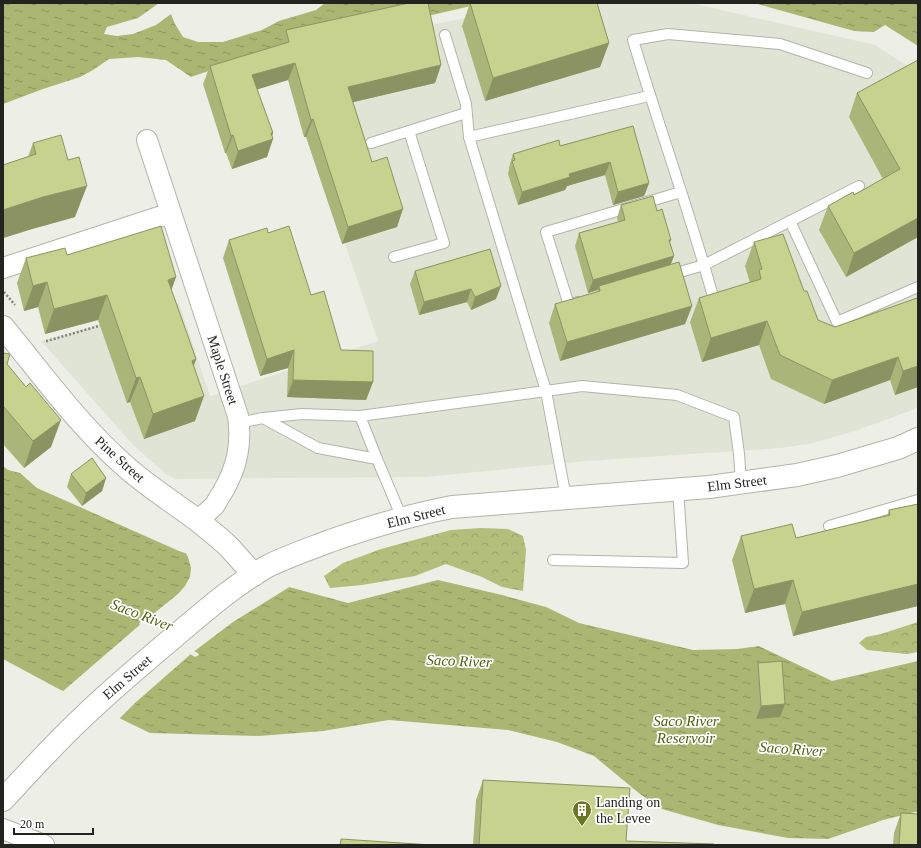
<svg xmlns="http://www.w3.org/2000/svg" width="921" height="848" font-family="Georgia,serif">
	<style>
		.built { fill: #e0e4d4 }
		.forest { fill: url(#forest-crowns) }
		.water { fill: url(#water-ripples); fill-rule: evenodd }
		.pier { fill: #edefe6 }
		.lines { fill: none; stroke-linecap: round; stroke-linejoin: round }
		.service-casing { stroke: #b2b4ab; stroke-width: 12 }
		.minor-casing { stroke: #b2b4ab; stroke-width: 22 }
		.tertiary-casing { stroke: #b2b4ab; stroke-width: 24 }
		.primary-casing { stroke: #b2b4ab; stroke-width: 24 }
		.path { stroke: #82837d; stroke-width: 2.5; stroke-dasharray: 2 2; stroke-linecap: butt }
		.service { stroke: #fff; stroke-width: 10 }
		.minor { stroke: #fff; stroke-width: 20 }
		.tertiary { stroke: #fff; stroke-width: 22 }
		.primary { stroke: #fff; stroke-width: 22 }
		.wall { fill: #aab579 }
		.shaded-wall { fill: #8b9363 }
		.building { fill: #c6d28d; stroke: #8b9363 }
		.labels { text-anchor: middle; stroke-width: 3.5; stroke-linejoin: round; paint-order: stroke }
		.street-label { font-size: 14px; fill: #232320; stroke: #fff }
		.poi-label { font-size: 14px; fill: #232320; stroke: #fff; text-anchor: start }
		.water-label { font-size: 15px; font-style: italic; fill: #545d10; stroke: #fff }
	</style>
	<defs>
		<pattern id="forest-crowns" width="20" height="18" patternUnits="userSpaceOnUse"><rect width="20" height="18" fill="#b2be79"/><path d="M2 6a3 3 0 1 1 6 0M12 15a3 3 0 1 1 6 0" fill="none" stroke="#99a368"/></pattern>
		<pattern id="water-ripples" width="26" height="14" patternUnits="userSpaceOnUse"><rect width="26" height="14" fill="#abb672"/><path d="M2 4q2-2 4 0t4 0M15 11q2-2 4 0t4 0" fill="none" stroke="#8b945d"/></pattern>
	</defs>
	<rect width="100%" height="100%" fill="#edefe6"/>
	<path class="built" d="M 538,3 L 691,3 L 875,45 L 918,73 L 918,407 L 907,412 L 858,430 L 813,443 L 781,448 L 587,461 L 426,477 L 175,479 L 165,473 L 134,446 L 41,341 L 179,303 L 210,396 L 378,341 L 281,56 Z"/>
	<g class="forest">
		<path d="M 481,528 L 508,529 L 523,536 L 526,550 L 523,591 L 502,587 L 482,577 L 446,564 L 415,576 L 362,585 L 330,588 L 324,576 L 343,563 L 381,549 L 451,530 Z"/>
		<path d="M 918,622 L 918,652 L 907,654 L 867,650 L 859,643 L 866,637 L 881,634 Z"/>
	</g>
	<g class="water">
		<path d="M 3,3 L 159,3 L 138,18 L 107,27 L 104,34 L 117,36 L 133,34 L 156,25 L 171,14 L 175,24 L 183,37 L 198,42 L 223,42 L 262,30 L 279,21 L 316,10 L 325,3 L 484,3 L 328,39 L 267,51 L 191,77 L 166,60 L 138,57 L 109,59 L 93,70 L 80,77 L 43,89 L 3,104 Z"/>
		<path d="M 754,3 L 918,3 L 918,46 L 885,25 L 874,32 L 854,31 Z"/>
		<path d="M 3,466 L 8,470 L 20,473 L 37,488 L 179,551 L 267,581 L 348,603 L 438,580 L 502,595 L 546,607 L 579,623 L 693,650 L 737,649 L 759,646 L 832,681 L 918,661 L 918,812 L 915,812 L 883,820 L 828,839 L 788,838 L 718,825 L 662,809 L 640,794 L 594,756 L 557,742 L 508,730 L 389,720 L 323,731 L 259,736 L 150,733 L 57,688 L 3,659 ZM 142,620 L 199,654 L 199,655 L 195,657 L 139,624 Z"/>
	</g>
	<g class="pier">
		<path d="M 184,550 L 267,580 L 291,586 L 233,622 L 192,653 L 142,623 L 178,594 L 185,586 L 190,577 L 191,568 L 188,557 Z"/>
		<path d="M 142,623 L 192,653 L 135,703 L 118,720 L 62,692 Z"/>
	</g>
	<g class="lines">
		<defs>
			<g id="service">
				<path d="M 445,35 L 466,104 L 469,137 L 546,391 L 566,498"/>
				<path d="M 469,137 L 649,96"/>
				<path d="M 371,143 L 466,113"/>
				<path d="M 790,221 L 837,322 L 918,287"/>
				<path d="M 394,257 L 444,243 L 409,131"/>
				<path d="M 670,275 L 704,265 L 859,186"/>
				<path d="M 714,300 C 690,213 659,127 633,40 L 668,34 L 780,44 L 867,73"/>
				<path d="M 578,302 L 569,305 L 546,232 L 681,192"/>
				<path d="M 360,416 L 546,391 L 582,386 L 677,395 L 734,417 L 739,454 L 741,483"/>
				<path d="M 263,418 L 302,414 L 360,416 L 377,459"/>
				<path d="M 239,423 L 263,418 L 318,448 L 377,459 L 402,518"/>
				<path d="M 829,526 L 918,500"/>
				<path d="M 553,560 L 683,563 L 678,489"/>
			</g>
			<g id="minor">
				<path d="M 147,140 L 238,416 C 242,445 237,468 222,493 C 219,497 217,502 214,506 C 209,511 203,516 197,520"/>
				<path d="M 3,268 L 171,213"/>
				<path d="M 3,829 L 44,845"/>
			</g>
			<path id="tertiary" d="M 3,327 C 42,374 78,425 125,466 C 147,486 173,502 197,520 C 208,529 220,538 230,548 C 238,557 246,566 254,575"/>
			<path id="primary" d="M 3,800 C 29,772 55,743 83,717 C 112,689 143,663 174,637 C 204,612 234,585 268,566 C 288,556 309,549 330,541 C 370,527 410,515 452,507 L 709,487 L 797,475 L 837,466 L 898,448 L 918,439"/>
		</defs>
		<use href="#service" class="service-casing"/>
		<use href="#minor" class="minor-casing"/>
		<use href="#tertiary" class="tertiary-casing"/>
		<use href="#primary" class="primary-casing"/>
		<g class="path">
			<path d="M 4,292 L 15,305"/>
			<path d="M 46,341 L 47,341 L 102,325"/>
		</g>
		<use href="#service" class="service"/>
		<use href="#minor" class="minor"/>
		<use href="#tertiary" class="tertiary"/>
		<use href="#primary" class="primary"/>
	</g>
	<g class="wall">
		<path d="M 470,3 L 597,3 L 609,43 L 600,67 L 485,101 L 462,26 Z"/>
		<path d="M 286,30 L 441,65 L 435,83 L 353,102 L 372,162 L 397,227 L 342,244 L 306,137 L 304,137 L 288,80 L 257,89 L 273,133 L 267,157 L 232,169 L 226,153 L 225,153 L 203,84 L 210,66 L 280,45 Z"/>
		<path d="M 918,60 L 918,237 L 846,277 L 819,230 L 828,206 L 854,195 L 883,179 L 849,117 L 857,93 Z"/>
		<path d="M 633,126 L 649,183 L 644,196 L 613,205 L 605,175 L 567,186 L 565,190 L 518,205 L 508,174 L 509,169 L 509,167 L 513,154 L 560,146 Z"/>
		<path d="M 33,143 L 68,160 L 75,217 L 32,229 L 3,238 L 3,165 L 28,157 Z"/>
		<path d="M 621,205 L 657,211 L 671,240 L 670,243 L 674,256 L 670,265 L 692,306 L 685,324 L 560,361 L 549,323 L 555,304 L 597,292 L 598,290 L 588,293 L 575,246 L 579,233 L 618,222 L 617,218 Z"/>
		<path d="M 268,233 L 311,295 L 341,350 L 373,382 L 366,400 L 287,397 L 288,368 L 260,376 L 223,258 L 229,240 Z"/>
		<path d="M 754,242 L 804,291 L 818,320 L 835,327 L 917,298 L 918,387 L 895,395 L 890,380 L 824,404 L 771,379 L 759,345 L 702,362 L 690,322 L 699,298 L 750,283 L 745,266 Z"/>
		<path d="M 490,249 L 496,299 L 471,310 L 467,302 L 419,315 L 410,284 L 415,271 Z"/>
		<path d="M 67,255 L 176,277 L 171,290 L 196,359 L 194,366 L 195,421 L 144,439 L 130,402 L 127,403 L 98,320 L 45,334 L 38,307 L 24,311 L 17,283 L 26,258 Z"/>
		<path d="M 3,353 L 7,364 L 51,447 L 24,468 L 3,444 Z"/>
		<path d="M 71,474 L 106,478 L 102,491 L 82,506 L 67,487 Z"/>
		<path d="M 918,504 L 918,606 L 793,636 L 785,604 L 745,613 L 732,560 L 741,536 L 796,538 L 887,516 L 889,510 Z"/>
		<path d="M 758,663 L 785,704 L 780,717 L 756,719 L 753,675 Z"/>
		<path d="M 483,780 L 626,841 L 714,845 L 473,845 L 476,800 Z"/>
		<path d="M 901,813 L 918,845 L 893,845 L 894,833 Z"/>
	</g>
	<g class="shaded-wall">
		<path d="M 609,43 L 600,67 L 485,101 L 493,78 Z"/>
		<path d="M 295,63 L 288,80 L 246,93 L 252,75 Z"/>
		<path d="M 441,65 L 435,83 L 341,105 L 348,87 Z"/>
		<path d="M 313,119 L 306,137 L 304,137 L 311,120 Z"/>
		<path d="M 271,133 L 273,133 L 270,140 L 273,139 L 267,157 L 232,169 L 238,151 Z"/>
		<path d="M 233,135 L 226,153 L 225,153 L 231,136 Z"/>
		<path d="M 610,162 L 605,175 L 567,186 L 565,190 L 518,205 L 522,192 L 569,174 Z"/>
		<path d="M 649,183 L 644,196 L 613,205 L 618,192 Z"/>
		<path d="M 87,186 L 75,217 L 32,229 L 3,238 L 3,210 L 43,197 Z"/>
		<path d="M 403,209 L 397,227 L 342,244 L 348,227 Z"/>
		<path d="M 918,218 L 918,237 L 846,277 L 854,253 Z"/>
		<path d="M 674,256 L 669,269 L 599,286 L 598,290 L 588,293 L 593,280 Z"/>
		<path d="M 176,277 L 167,302 L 168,280 Z"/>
		<path d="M 47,282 L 38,307 L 24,311 L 33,286 Z"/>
		<path d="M 501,286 L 496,299 L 471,310 L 475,297 Z"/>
		<path d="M 471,289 L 467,302 L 419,315 L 424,302 Z"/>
		<path d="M 107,295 L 98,320 L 45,334 L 54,309 Z"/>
		<path d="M 692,306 L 685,324 L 560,361 L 567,342 Z"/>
		<path d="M 767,321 L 759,345 L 702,362 L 711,338 Z"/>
		<path d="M 294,350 L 288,368 L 260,376 L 267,359 Z"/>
		<path d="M 898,357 L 890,380 L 824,404 L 832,380 Z"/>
		<path d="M 196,359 L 187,384 L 192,361 Z"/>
		<path d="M 918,366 L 918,387 L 895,395 L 903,371 Z"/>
		<path d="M 140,377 L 130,402 L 127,403 L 136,378 Z"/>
		<path d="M 293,380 L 373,382 L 366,400 L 287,397 Z"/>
		<path d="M 204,396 L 195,421 L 144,439 L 153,414 Z"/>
		<path d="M 61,420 L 51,447 L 24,468 L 33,441 Z"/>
		<path d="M 106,478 L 102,491 L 82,506 L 86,493 Z"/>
		<path d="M 793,580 L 785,604 L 745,613 L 754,589 Z"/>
		<path d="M 918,584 L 918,606 L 793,636 L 802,612 Z"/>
		<path d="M 785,704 L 780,717 L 756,719 L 761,706 Z"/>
	</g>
	<g class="building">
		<path d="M 409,3 L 428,3 L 441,65 L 348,87 L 372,162 L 387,157 L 403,209 L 348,227 L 313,119 L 311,120 L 295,63 L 252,75 L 273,133 L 271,133 L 273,139 L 238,151 L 233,135 L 231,136 L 210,66 L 289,42 L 286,30 Z"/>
		<path d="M 470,3 L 597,3 L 609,43 L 493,78 Z"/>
		<path d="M 918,60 L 918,218 L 854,253 L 828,206 L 853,192 L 854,195 L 900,169 L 857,93 Z"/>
		<path d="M 633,126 L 649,183 L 618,192 L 610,162 L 569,174 L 570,177 L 522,192 L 512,161 L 515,160 L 513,154 L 559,140 L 560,146 Z"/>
		<path d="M 61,135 L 68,160 L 79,157 L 87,186 L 43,197 L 3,210 L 3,165 L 36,154 L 33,143 Z"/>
		<path d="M 653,196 L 657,211 L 662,209 L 671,240 L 669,240 L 674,256 L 593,280 L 579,233 L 625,220 L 621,205 Z"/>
		<path d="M 161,226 L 176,277 L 168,280 L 196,359 L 192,361 L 204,396 L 153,414 L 140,377 L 136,378 L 107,295 L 54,309 L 47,282 L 33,286 L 26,258 L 65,248 L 67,255 Z"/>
		<path d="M 289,226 L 311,295 L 324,291 L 341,350 L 373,351 L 373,382 L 293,380 L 294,350 L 267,359 L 229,240 L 267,228 L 268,233 Z"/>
		<path d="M 783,234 L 804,291 L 807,291 L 818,320 L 835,327 L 917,298 L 918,300 L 918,366 L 903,371 L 898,357 L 832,380 L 780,355 L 767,321 L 711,338 L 699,298 L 761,279 L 759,270 L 762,269 L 754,242 Z"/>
		<path d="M 490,249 L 501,286 L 475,297 L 471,289 L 424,302 L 415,271 Z"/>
		<path d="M 679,262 L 692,306 L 567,342 L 555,304 L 600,291 L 599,286 Z"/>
		<path d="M 3,353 L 10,354 L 7,364 L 26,387 L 30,383 L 61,420 L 33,441 L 3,406 Z"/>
		<path d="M 92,458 L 106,478 L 86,493 L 71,474 Z"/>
		<path d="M 918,504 L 918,584 L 802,612 L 793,580 L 754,589 L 741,536 L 792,524 L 796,538 L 890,515 L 889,510 Z"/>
		<path d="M 782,661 L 785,704 L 761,706 L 758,663 Z"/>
		<path d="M 483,780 L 630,788 L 626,841 L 714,844 L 714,845 L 479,845 Z"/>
		<path d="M 901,813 L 918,814 L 918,845 L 899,845 Z"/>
		<path d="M 341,839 L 432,845 L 340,845 Z"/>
	</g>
	<defs>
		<symbol id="building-pin" viewBox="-11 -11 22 30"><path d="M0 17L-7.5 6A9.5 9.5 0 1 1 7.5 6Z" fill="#6b7620" stroke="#fff"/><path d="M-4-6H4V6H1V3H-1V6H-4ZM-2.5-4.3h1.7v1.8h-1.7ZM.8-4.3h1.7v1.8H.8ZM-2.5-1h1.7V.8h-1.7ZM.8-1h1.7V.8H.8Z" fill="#fff"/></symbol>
	</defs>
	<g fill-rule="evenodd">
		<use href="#building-pin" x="571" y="799" width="22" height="30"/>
	</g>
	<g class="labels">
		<g class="street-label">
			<text transform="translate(223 370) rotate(72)" y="5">Maple Street</text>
			<text transform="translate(120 459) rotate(42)" y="5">Pine Street</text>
			<text transform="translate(737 483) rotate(-7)" y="5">Elm Street</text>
			<text transform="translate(416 516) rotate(-14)" y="5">Elm Street</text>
			<text transform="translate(127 677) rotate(-41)" y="5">Elm Street</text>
		</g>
		<g class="poi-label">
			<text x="596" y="807">Landing on<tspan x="596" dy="16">the Levee</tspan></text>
		</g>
		<g class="water-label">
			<text transform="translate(142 615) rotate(21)" y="5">Saco River</text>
			<text transform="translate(459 661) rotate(2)" y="5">Saco River</text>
			<text x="686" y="726">Saco River<tspan x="686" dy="17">Reservoir</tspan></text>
			<text transform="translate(792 749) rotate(4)" y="5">Saco River</text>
		</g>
	</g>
	<rect width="921" height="848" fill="none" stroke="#232320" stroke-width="8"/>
	<path d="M14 828v6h79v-6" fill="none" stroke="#232320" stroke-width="2"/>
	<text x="20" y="828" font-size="12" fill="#232320" stroke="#ffffff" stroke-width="3" paint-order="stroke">20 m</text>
</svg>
